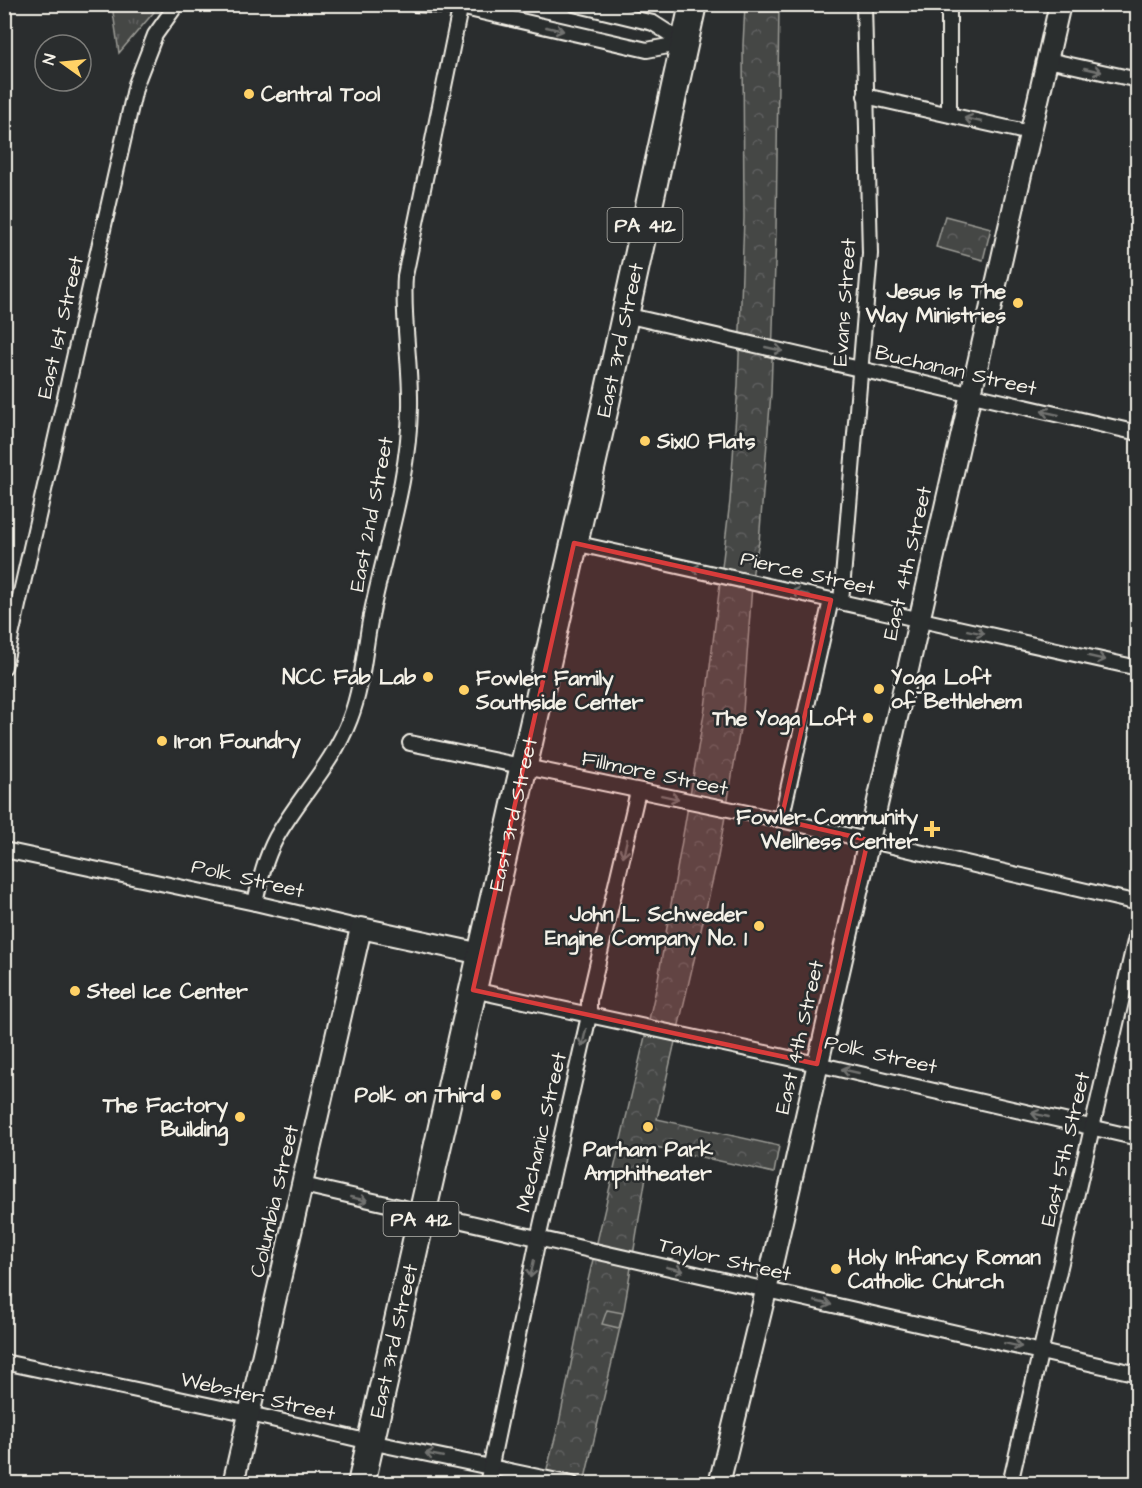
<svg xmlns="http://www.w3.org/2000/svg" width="1142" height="1488" font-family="'Architects Daughter',sans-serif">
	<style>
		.grass { fill: url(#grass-tufts); stroke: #9c9c96; stroke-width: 1.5 }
		.park { fill: url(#park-crowns); stroke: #9c9c96; stroke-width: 1.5 }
		.garden { fill: #444645; stroke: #9c9c96; stroke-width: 1.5 }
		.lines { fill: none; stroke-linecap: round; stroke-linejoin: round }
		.street-casing { stroke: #f4f1e8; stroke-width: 18 }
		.secondary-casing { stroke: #f4f1e8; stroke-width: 24 }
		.highway-casing { stroke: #f4f1e8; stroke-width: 30 }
		.street { stroke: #2a2d2e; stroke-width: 14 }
		.secondary { stroke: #2a2d2e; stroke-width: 20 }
		.highway { stroke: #2a2d2e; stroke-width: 26 }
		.oneway { stroke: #71726f }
		.marked { fill: #d93c3b; fill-opacity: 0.2; stroke: #d93c3b; stroke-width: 4.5; stroke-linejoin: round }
		.poi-dot { fill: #ffd166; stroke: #2a2d2e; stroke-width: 2 }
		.labels { text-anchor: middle; stroke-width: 5; stroke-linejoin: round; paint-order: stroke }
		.shield { fill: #2a2d2e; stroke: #b7b6b0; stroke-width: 1.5 }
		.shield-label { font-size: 20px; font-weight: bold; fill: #f4f1e8 }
		.poi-label { font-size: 21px; font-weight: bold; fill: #f4f1e8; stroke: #2a2d2e; text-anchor: start }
		.street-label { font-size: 21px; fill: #f4f1e8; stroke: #2a2d2e }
	</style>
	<defs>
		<pattern id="grass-tufts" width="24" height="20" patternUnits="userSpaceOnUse" patternTransform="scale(1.5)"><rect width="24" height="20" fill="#444645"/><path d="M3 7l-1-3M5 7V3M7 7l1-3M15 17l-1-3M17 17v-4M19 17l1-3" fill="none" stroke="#606160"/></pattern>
		<pattern id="park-crowns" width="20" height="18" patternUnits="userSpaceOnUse" patternTransform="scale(1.5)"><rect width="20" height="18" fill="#444645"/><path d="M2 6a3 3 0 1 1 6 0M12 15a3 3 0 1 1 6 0" fill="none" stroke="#606160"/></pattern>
	</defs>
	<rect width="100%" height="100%" fill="#2a2d2e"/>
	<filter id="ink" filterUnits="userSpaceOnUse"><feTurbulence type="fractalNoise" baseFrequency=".0167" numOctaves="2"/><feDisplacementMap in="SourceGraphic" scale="12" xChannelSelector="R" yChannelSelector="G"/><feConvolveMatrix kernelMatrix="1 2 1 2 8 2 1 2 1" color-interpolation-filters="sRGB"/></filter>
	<g filter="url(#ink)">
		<path class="grass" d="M 112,5 L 147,5 L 154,12 L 119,53 Z"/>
		<g class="park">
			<path d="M 745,5 L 779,5 L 776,231 L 771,393 L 759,542 L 753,571 L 743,712 L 718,857 L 657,1119 L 779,1146 L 774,1173 L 651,1146 L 624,1310 L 584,1483 L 543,1484 L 559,1423 L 587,1285 L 657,985 L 705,708 L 730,501 L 738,385 L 744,218 L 743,45 Z"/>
			<path d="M 945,216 L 991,228 L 983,260 L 936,247 Z"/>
		</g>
		<path class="garden" d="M 607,1310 L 623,1313 L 619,1328 L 602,1324 Z"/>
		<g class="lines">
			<defs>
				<g id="street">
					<path d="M 415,4 L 460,7 L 647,50 L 684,43"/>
					<path d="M 574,4 L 653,23 L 684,43"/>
					<path d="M 949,4 L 949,114"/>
					<path d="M 1048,60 L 1138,80"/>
					<path d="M 865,96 L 1030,133"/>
					<path d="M 625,315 L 1138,433"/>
					<path d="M 574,543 L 1138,668"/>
					<path d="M 841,602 L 870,254 L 864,4"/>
					<path d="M 4,667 L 136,84 L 155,35 L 177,4"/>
					<path d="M 410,743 L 781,820 L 1138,903"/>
					<path d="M 781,820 L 831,600"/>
					<path d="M 4,850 L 255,903 L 361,928"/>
					<path d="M 255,903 C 260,880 265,859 276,838 C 299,797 333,764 350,719 C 362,688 364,654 370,621 C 384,550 409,481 410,407 C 411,363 402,320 405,276 L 461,4"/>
					<path d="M 473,990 L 817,1064 L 1138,1138"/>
					<path d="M 303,1185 L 1138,1374"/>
					<path d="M 4,1362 L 250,1414 L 370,1442 L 572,1484"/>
					<path d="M 487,1484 L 538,1239 L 589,1016 L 589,1000 L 638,791"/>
					<path d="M 1010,1484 L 1138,928"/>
				</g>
				<g id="secondary">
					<path d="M 233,1484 L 361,928 L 481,954"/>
					<path d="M 719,1484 L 766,1291 L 1060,4"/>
				</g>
				<g id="highway">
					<path id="s1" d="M 361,1484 L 606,403 L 693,4"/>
				</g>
			</defs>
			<use href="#street" class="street-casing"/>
			<use href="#secondary" class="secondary-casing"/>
			<use href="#highway" class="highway-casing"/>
			<use href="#street" class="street"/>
			<use href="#secondary" class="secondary"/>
			<use href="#highway" class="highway"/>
		</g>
		<defs><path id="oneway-shaft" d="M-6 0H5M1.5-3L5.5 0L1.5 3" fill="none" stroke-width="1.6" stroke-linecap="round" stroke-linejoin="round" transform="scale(1.5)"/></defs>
		<g class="oneway">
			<use href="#oneway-shaft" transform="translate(555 29) rotate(13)"/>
			<use href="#oneway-shaft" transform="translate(1093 70) rotate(13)"/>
			<use href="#oneway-shaft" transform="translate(973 120) rotate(-167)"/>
			<use href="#oneway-shaft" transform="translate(774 349) rotate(13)"/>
			<use href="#oneway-shaft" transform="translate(1050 413) rotate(-167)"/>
			<use href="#oneway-shaft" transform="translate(700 570) rotate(-169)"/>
			<use href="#oneway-shaft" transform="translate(800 593) rotate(-166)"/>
			<use href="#oneway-shaft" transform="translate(976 632) rotate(12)"/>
			<use href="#oneway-shaft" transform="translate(1097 658) rotate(13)"/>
			<use href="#oneway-shaft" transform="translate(670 797) rotate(12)"/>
			<use href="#oneway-shaft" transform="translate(625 848) rotate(103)"/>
			<use href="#oneway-shaft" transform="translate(584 1038) rotate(103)"/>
			<use href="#oneway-shaft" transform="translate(850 1071) rotate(-167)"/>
			<use href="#oneway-shaft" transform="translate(1040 1115) rotate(-167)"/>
			<use href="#oneway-shaft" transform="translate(359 1199) rotate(13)"/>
			<use href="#oneway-shaft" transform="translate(532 1269) rotate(102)"/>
			<use href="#oneway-shaft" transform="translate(675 1269) rotate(13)"/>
			<use href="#oneway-shaft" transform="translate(823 1303) rotate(13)"/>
			<use href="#oneway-shaft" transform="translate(1013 1345) rotate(12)"/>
			<use href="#oneway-shaft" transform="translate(434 1455) rotate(-169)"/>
		</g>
	</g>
	<path class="marked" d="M 574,543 L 831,600 L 781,820 L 868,840 L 817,1064 L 473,990 Z"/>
	<g class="poi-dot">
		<circle cx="249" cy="94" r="6"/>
		<circle cx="1018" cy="303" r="6"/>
		<circle cx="645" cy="441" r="6"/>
		<circle cx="428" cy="677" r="6"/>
		<circle cx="879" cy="689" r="6"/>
		<circle cx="464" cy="690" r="6"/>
		<circle cx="868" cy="718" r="6"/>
		<circle cx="162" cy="741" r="6"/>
		<path d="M929 820h6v6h6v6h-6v6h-6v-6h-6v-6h6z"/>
		<circle cx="759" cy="926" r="6"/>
		<circle cx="75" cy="991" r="6"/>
		<circle cx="496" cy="1095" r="6"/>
		<circle cx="240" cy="1117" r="6"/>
		<circle cx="648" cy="1127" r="6"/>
		<circle cx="836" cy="1269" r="6"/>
	</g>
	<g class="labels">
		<g class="shield">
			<rect x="607.5" y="208" width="75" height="34" rx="4.5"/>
			<rect x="383.5" y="1202" width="75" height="34" rx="4.5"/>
		</g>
		<g class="shield-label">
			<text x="645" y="232">PA 412</text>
			<text x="421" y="1226">PA 412</text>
		</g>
		<g class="poi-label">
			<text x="261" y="101">Central Tool</text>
			<text x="1006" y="298" text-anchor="end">Jesus Is The<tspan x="1006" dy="24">Way Ministries</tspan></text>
			<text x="657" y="448">Six10 Flats</text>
			<text x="416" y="684" text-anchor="end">NCC Fab Lab</text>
			<text x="891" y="684">Yoga Loft<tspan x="891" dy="24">of Bethlehem</tspan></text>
			<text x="476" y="685">Fowler Family<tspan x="476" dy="24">Southside Center</tspan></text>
			<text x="856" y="725" text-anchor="end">The Yoga Loft</text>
			<text x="174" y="748">Iron Foundry</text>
			<text x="918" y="824" text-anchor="end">Fowler Community<tspan x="918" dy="24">Wellness Center</tspan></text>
			<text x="747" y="921" text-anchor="end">John L. Schweder<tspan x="747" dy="24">Engine Company No. 1</tspan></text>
			<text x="87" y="998">Steel Ice Center</text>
			<text x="484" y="1102" text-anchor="end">Polk on Third</text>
			<text x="228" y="1112" text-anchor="end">The Factory<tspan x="228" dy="24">Building</tspan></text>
			<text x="648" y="1156" text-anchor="middle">Parham Park<tspan x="648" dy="24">Amphitheater</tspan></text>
			<text x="848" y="1264">Holy Infancy Roman<tspan x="848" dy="24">Catholic Church</tspan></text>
		</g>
		<g class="street-label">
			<text transform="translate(844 302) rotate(-86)" y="7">Evans Street</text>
			<text transform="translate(60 327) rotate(-77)" y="7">East 1st Street</text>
			<text dy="7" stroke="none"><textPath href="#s1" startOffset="1173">East 3rd Street</textPath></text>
			<text transform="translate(956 370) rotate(13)" y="7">Buchanan Street</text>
			<text transform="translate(371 514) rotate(-79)" y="7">East 2nd Street</text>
			<text transform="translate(907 563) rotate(-77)" y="7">East 4th Street</text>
			<text transform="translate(808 573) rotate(13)" y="7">Pierce Street</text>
			<text transform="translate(655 773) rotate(12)" y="7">Fillmore Street</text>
			<text dy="7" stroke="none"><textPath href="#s1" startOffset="687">East 3rd Street</textPath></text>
			<text transform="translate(248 878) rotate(13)" y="7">Polk Street</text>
			<text transform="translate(799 1037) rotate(-77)" y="7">East 4th Street</text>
			<text transform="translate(881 1054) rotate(13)" y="7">Polk Street</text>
			<text transform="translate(541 1132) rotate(-77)" y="7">Mechanic Street</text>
			<text transform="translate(1065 1149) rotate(-77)" y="7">East 5th Street</text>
			<text transform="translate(274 1201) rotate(-77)" y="7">Columbia Street</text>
			<text transform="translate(725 1259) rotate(13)" y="7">Taylor Street</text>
			<text dy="7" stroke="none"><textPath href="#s1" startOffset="147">East 3rd Street</textPath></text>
			<text transform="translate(258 1396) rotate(13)" y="7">Webster Street</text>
		</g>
	</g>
	<rect width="1142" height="1488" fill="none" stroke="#2a2d2e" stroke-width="24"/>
	<rect x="12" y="12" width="1118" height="1464" fill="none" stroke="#f4f1e8" stroke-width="2" filter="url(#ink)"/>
	<g transform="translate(63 63) rotate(285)"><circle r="28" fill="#2a2d2e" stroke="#7b7b78" stroke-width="1.5"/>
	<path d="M0-4.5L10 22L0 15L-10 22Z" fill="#ffd166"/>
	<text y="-9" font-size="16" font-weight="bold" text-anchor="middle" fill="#f4f1e8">N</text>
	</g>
</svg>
